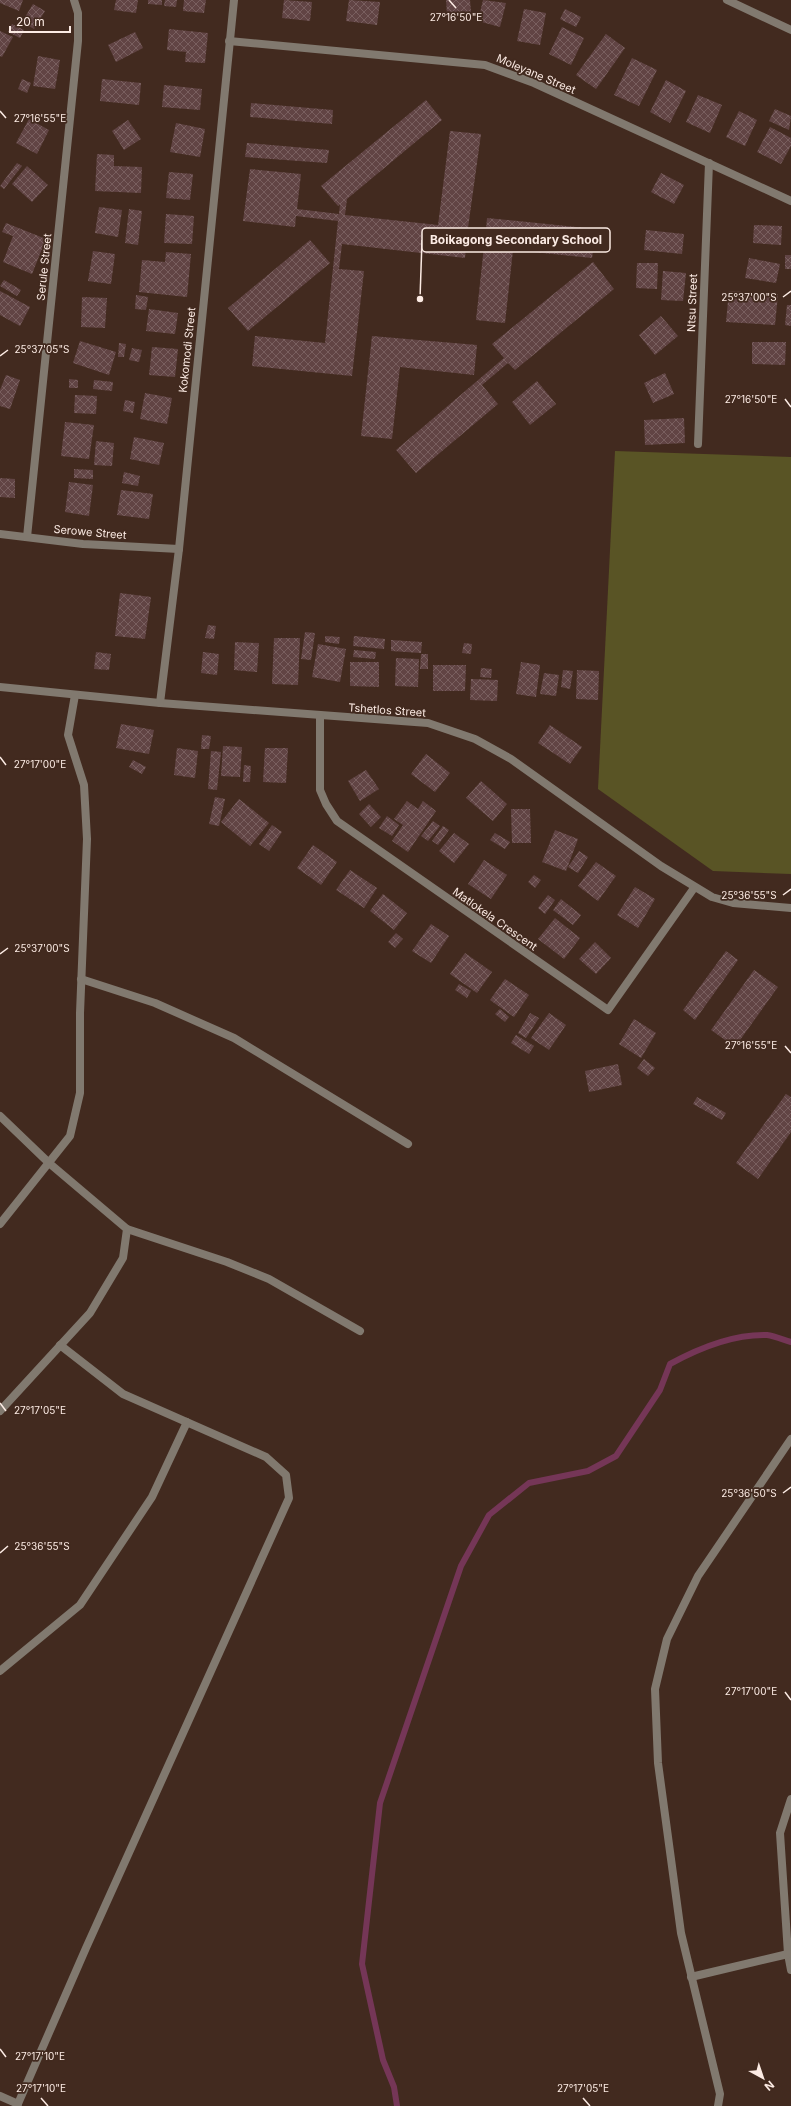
<svg xmlns="http://www.w3.org/2000/svg" width="791" height="2106" font-family="Inter,sans-serif">
	<style>
		.grass { fill: #595425 }
		.lines { fill: none; stroke-linecap: round; stroke-linejoin: round }
		.stream { stroke: #753657; stroke-width: 6 }
		.building { fill: url(#building-cross-hatch) }
		.minor { stroke: #81796f; stroke-width: 8 }
		.ticks { fill: none; stroke: #fcebe4; stroke-width: 1.5 }
		.labels { text-anchor: middle; stroke-width: 3.5; stroke-linejoin: round; paint-order: stroke }
		.street-label { font-size: 11px; fill: #fcebe4; stroke: #422a1f }
		.ticks-label { font-size: 10px; text-anchor: middle; fill: #fcebe4; stroke: #422a1f; stroke-width: 3.5; stroke-linejoin: round; paint-order: stroke }
		.leader { fill: none; stroke: #fcebe4; stroke-width: 1.5 }
		.callout-dot { fill: #fcebe4; stroke: #422a1f; stroke-width: 1.5 }
		.callout { fill: #422a1f; stroke: #fcebe4; stroke-width: 1.5 }
		.callout-label { font-size: 12px; text-anchor: middle; font-weight: bold; fill: #fcebe4 }
	</style>
	<defs>
		<pattern id="building-cross-hatch" width="8" height="8" patternUnits="userSpaceOnUse"><rect width="8" height="8" fill="#614444"/><path d="M0 0l8 8M0 8l8-8" fill="none" stroke="#795f5f"/></pattern>
	</defs>
	<rect width="100%" height="100%" fill="#422a1f"/>
	<path class="grass" d="M 615,451 L 791,457 L 791,874 L 713,871 L 598,789 Z"/>
	<g class="lines">
		<path class="stream" d="M 397,2106 L 394,2087 L 383,2060 L 362,1964 L 380,1803 L 461,1566 L 489,1515 L 529,1483 L 588,1471 L 616,1456 L 660,1390 L 670,1364 C 699,1348 734,1334 767,1335 C 775,1336 784,1340 791,1342"/>
	</g>
	<g class="building">
		<path d="M 0,0 L 23,0 L 19,11 L 0,3 Z"/>
		<path d="M 116,0 L 138,0 L 136,13 L 114,10 Z"/>
		<path d="M 148,0 L 162,0 L 162,5 L 148,4 Z"/>
		<path d="M 165,0 L 177,0 L 176,7 L 164,6 Z"/>
		<path d="M 184,0 L 206,0 L 204,13 L 183,11 Z"/>
		<path d="M 284,0 L 312,2 L 310,21 L 282,18 Z"/>
		<path d="M 349,0 L 380,2 L 377,25 L 346,21 Z"/>
		<path d="M 446,0 L 470,0 L 471,12 L 447,14 Z"/>
		<path d="M 483,0 L 506,3 L 500,27 L 478,21 Z"/>
		<path d="M 33,4 L 45,11 L 34,29 L 22,22 Z"/>
		<path d="M 524,9 L 546,13 L 540,45 L 517,41 Z"/>
		<path d="M 565,9 L 581,17 L 576,27 L 560,19 Z"/>
		<path d="M 12,24 L 24,30 L 20,38 L 8,32 Z"/>
		<path d="M 562,27 L 584,38 L 571,65 L 549,54 Z"/>
		<path d="M 169,29 L 208,33 L 205,63 L 185,62 L 186,52 L 167,50 Z"/>
		<path d="M 0,31 L 13,37 L 2,57 L 0,56 Z"/>
		<path d="M 135,32 L 143,48 L 116,62 L 108,45 Z"/>
		<path d="M 606,34 L 625,48 L 596,89 L 576,75 Z"/>
		<path d="M 38,56 L 60,60 L 55,89 L 33,86 Z"/>
		<path d="M 632,58 L 657,70 L 639,106 L 614,95 Z"/>
		<path d="M 22,79 L 31,83 L 27,93 L 18,89 Z"/>
		<path d="M 102,79 L 141,83 L 139,105 L 100,101 Z"/>
		<path d="M 666,80 L 686,91 L 670,123 L 650,112 Z"/>
		<path d="M 164,85 L 202,89 L 200,110 L 162,107 Z"/>
		<path d="M 698,95 L 722,105 L 710,133 L 686,122 Z"/>
		<path d="M 426,100 L 442,120 L 347,199 L 345,215 L 438,225 L 450,131 L 481,134 L 468,228 L 486,230 L 487,218 L 596,229 L 592,258 L 513,250 L 505,323 L 476,320 L 485,237 L 467,235 L 465,258 L 342,244 L 339,269 L 364,271 L 352,376 L 252,366 L 255,336 L 325,343 L 338,221 L 296,216 L 295,227 L 243,221 L 250,169 L 301,174 L 297,209 L 339,214 L 340,204 L 338,206 L 321,186 Z"/>
		<path d="M 251,103 L 333,110 L 332,124 L 250,117 Z"/>
		<path d="M 775,109 L 791,116 L 789,130 L 769,121 Z"/>
		<path d="M 739,111 L 757,120 L 745,146 L 726,137 Z"/>
		<path d="M 29,119 L 49,130 L 37,154 L 16,143 Z"/>
		<path d="M 128,120 L 141,139 L 124,150 L 112,131 Z"/>
		<path d="M 176,123 L 205,129 L 200,157 L 170,152 Z"/>
		<path d="M 770,127 L 791,138 L 791,146 L 781,164 L 757,152 Z"/>
		<path d="M 247,143 L 329,150 L 327,163 L 245,157 Z"/>
		<path d="M 97,154 L 114,155 L 114,166 L 142,167 L 141,193 L 95,191 Z"/>
		<path d="M 17,163 L 22,166 L 4,189 L 0,186 Z"/>
		<path d="M 27,166 L 48,185 L 32,202 L 12,184 Z"/>
		<path d="M 169,172 L 193,174 L 190,200 L 166,198 Z"/>
		<path d="M 661,173 L 684,185 L 674,204 L 651,192 Z"/>
		<path d="M 99,207 L 122,210 L 118,237 L 95,233 Z"/>
		<path d="M 129,209 L 142,211 L 138,245 L 125,243 Z"/>
		<path d="M 166,214 L 194,216 L 192,244 L 164,243 Z"/>
		<path d="M 6,223 L 46,239 L 32,274 L 3,262 L 13,236 L 2,232 Z"/>
		<path d="M 754,225 L 782,226 L 781,245 L 753,243 Z"/>
		<path d="M 646,230 L 684,234 L 682,254 L 644,250 Z"/>
		<path d="M 310,240 L 330,263 L 248,331 L 228,308 Z"/>
		<path d="M 93,251 L 115,254 L 111,284 L 88,281 Z"/>
		<path d="M 166,252 L 191,254 L 187,297 L 139,292 L 142,260 L 165,262 Z"/>
		<rect x="785" y="255" width="6" height="14"/>
		<path d="M 749,258 L 780,264 L 776,283 L 745,278 Z"/>
		<path d="M 593,262 L 614,289 L 515,370 L 508,363 L 482,385 L 498,404 L 416,473 L 396,450 L 504,358 L 492,344 Z"/>
		<path d="M 637,263 L 658,263 L 657,289 L 636,288 Z"/>
		<path d="M 663,271 L 686,273 L 683,301 L 661,300 Z"/>
		<path d="M 4,280 L 21,290 L 17,296 L 0,286 Z"/>
		<path d="M 0,291 L 30,307 L 20,326 L 0,315 Z"/>
		<path d="M 729,291 L 778,294 L 775,325 L 726,322 Z"/>
		<path d="M 136,295 L 148,297 L 146,310 L 135,309 Z"/>
		<path d="M 82,297 L 107,298 L 105,328 L 81,327 Z"/>
		<path d="M 787,305 L 791,305 L 791,326 L 785,325 Z"/>
		<path d="M 149,309 L 178,313 L 175,334 L 146,331 Z"/>
		<path d="M 661,316 L 678,336 L 655,355 L 639,335 Z"/>
		<path d="M 372,336 L 477,345 L 474,375 L 400,367 L 392,439 L 361,436 Z"/>
		<path d="M 80,341 L 116,352 L 109,375 L 73,363 Z"/>
		<path d="M 752,342 L 786,342 L 785,365 L 752,364 Z"/>
		<path d="M 119,343 L 126,344 L 124,357 L 118,357 Z"/>
		<path d="M 152,347 L 178,349 L 175,377 L 149,375 Z"/>
		<path d="M 132,348 L 142,350 L 139,362 L 129,360 Z"/>
		<path d="M 665,373 L 674,394 L 653,403 L 644,383 Z"/>
		<path d="M 6,375 L 20,380 L 10,409 L 0,406 L 0,390 Z"/>
		<path d="M 69,379 L 78,380 L 78,388 L 69,388 Z"/>
		<path d="M 94,380 L 113,382 L 112,391 L 93,389 Z"/>
		<path d="M 537,381 L 556,404 L 530,425 L 512,402 Z"/>
		<path d="M 145,393 L 172,398 L 167,424 L 140,419 Z"/>
		<path d="M 75,395 L 97,396 L 96,414 L 74,413 Z"/>
		<path d="M 125,400 L 135,402 L 133,413 L 123,411 Z"/>
		<path d="M 684,418 L 685,443 L 645,445 L 644,420 Z"/>
		<path d="M 65,422 L 94,425 L 89,459 L 61,456 Z"/>
		<path d="M 134,437 L 164,443 L 159,465 L 130,459 Z"/>
		<path d="M 96,441 L 114,443 L 112,466 L 94,465 Z"/>
		<path d="M 74,469 L 93,470 L 93,479 L 74,478 Z"/>
		<path d="M 124,472 L 140,476 L 138,486 L 122,483 Z"/>
		<path d="M 0,478 L 15,479 L 15,498 L 0,497 Z"/>
		<path d="M 69,482 L 93,485 L 89,516 L 65,512 Z"/>
		<path d="M 121,490 L 153,494 L 149,519 L 117,515 Z"/>
		<path d="M 120,593 L 151,597 L 145,639 L 115,636 Z"/>
		<path d="M 208,625 L 216,626 L 214,639 L 205,638 Z"/>
		<path d="M 305,632 L 315,633 L 311,660 L 301,659 Z"/>
		<path d="M 325,636 L 340,637 L 339,644 L 325,642 Z"/>
		<path d="M 354,636 L 385,639 L 384,649 L 353,646 Z"/>
		<path d="M 274,638 L 300,638 L 298,685 L 272,684 Z"/>
		<path d="M 391,640 L 422,642 L 421,653 L 391,651 Z"/>
		<path d="M 235,642 L 259,643 L 257,672 L 234,670 Z"/>
		<path d="M 464,643 L 472,644 L 471,654 L 462,653 Z"/>
		<path d="M 318,644 L 346,649 L 340,682 L 312,677 Z"/>
		<path d="M 354,650 L 376,652 L 375,659 L 353,657 Z"/>
		<path d="M 96,652 L 111,654 L 109,670 L 94,669 Z"/>
		<path d="M 203,652 L 219,654 L 217,675 L 201,673 Z"/>
		<path d="M 421,654 L 428,654 L 428,669 L 420,669 Z"/>
		<path d="M 396,658 L 419,659 L 418,687 L 395,686 Z"/>
		<path d="M 350,662 L 379,662 L 379,687 L 350,686 Z"/>
		<path d="M 521,662 L 540,665 L 536,697 L 516,694 Z"/>
		<path d="M 433,665 L 466,665 L 465,691 L 433,691 Z"/>
		<path d="M 481,668 L 492,669 L 491,678 L 480,677 Z"/>
		<path d="M 563,670 L 573,671 L 570,689 L 561,687 Z"/>
		<path d="M 577,670 L 599,671 L 598,700 L 576,699 Z"/>
		<path d="M 544,673 L 559,675 L 556,696 L 540,694 Z"/>
		<path d="M 471,679 L 498,680 L 497,701 L 470,700 Z"/>
		<path d="M 121,724 L 154,730 L 149,754 L 116,748 Z"/>
		<path d="M 550,725 L 582,747 L 570,764 L 538,743 Z"/>
		<path d="M 202,735 L 211,736 L 209,749 L 201,749 Z"/>
		<path d="M 223,746 L 242,747 L 240,777 L 221,776 Z"/>
		<path d="M 177,748 L 198,751 L 195,778 L 174,775 Z"/>
		<path d="M 265,748 L 288,748 L 286,783 L 263,782 Z"/>
		<path d="M 211,751 L 221,752 L 217,790 L 208,789 Z"/>
		<path d="M 426,754 L 450,773 L 435,792 L 411,774 Z"/>
		<path d="M 133,760 L 146,767 L 142,774 L 129,767 Z"/>
		<path d="M 244,765 L 251,766 L 250,782 L 243,782 Z"/>
		<path d="M 366,770 L 379,789 L 360,801 L 348,781 Z"/>
		<path d="M 481,781 L 507,804 L 493,821 L 466,798 Z"/>
		<path d="M 215,797 L 225,799 L 219,826 L 209,824 Z"/>
		<path d="M 239,799 L 269,823 L 250,846 L 221,822 Z"/>
		<path d="M 407,801 L 418,809 L 423,801 L 436,811 L 408,852 L 392,841 L 403,825 L 394,819 Z"/>
		<path d="M 369,804 L 381,817 L 371,827 L 359,814 Z"/>
		<path d="M 511,809 L 530,809 L 531,843 L 512,843 Z"/>
		<path d="M 387,816 L 399,825 L 392,836 L 379,828 Z"/>
		<path d="M 433,821 L 440,826 L 428,841 L 421,836 Z"/>
		<path d="M 272,825 L 282,832 L 269,851 L 259,844 Z"/>
		<path d="M 443,826 L 449,830 L 438,845 L 432,841 Z"/>
		<path d="M 555,830 L 578,839 L 566,871 L 542,862 Z"/>
		<path d="M 454,833 L 469,844 L 454,863 L 439,851 Z"/>
		<path d="M 495,833 L 510,842 L 505,849 L 490,840 Z"/>
		<path d="M 313,845 L 337,862 L 321,885 L 297,868 Z"/>
		<path d="M 579,851 L 588,857 L 578,873 L 568,867 Z"/>
		<path d="M 484,860 L 507,875 L 491,899 L 468,884 Z"/>
		<path d="M 596,862 L 616,876 L 598,901 L 578,886 Z"/>
		<path d="M 350,870 L 377,888 L 364,908 L 336,890 Z"/>
		<path d="M 534,875 L 541,880 L 535,888 L 528,882 Z"/>
		<path d="M 635,887 L 655,899 L 638,928 L 617,915 Z"/>
		<path d="M 383,894 L 407,913 L 394,930 L 370,911 Z"/>
		<path d="M 548,895 L 555,900 L 545,914 L 538,908 Z"/>
		<path d="M 561,899 L 581,915 L 573,925 L 553,910 Z"/>
		<path d="M 555,918 L 580,938 L 564,959 L 538,939 Z"/>
		<path d="M 431,924 L 449,936 L 431,963 L 412,951 Z"/>
		<path d="M 396,933 L 403,939 L 395,948 L 388,942 Z"/>
		<path d="M 595,942 L 611,958 L 596,974 L 579,959 Z"/>
		<path d="M 726,951 L 738,960 L 695,1020 L 683,1010 Z"/>
		<path d="M 465,953 L 492,972 L 477,993 L 450,974 Z"/>
		<path d="M 754,970 L 778,987 L 735,1047 L 711,1030 Z"/>
		<path d="M 505,979 L 529,995 L 514,1017 L 490,1000 Z"/>
		<path d="M 459,984 L 471,991 L 467,998 L 455,990 Z"/>
		<path d="M 500,1009 L 509,1017 L 505,1022 L 495,1014 Z"/>
		<path d="M 530,1013 L 539,1018 L 526,1038 L 518,1033 Z"/>
		<path d="M 549,1013 L 566,1025 L 549,1050 L 531,1038 Z"/>
		<path d="M 634,1019 L 656,1033 L 641,1058 L 619,1044 Z"/>
		<path d="M 516,1035 L 534,1046 L 529,1054 L 511,1043 Z"/>
		<path d="M 644,1059 L 655,1068 L 648,1076 L 637,1068 Z"/>
		<path d="M 618,1064 L 622,1085 L 589,1092 L 585,1071 Z"/>
		<path d="M 786,1094 L 791,1097 L 791,1132 L 758,1179 L 736,1163 Z"/>
		<path d="M 697,1097 L 726,1113 L 722,1120 L 693,1104 Z"/>
	</g>
	<g class="lines">
		<g class="minor">
			<path d="M 727,0 L 791,30"/>
			<path d="M 229,41 L 485,65 L 534,83 L 791,201"/>
			<path d="M 698,444 L 709,163"/>
			<path d="M 0,534 L 83,544 L 179,549"/>
			<path d="M 27,537 L 78,41 L 78,13 L 74,0"/>
			<path d="M 0,687 L 160,703 L 428,723 L 475,739 L 511,759 L 661,866 L 712,897 L 733,903 L 791,908"/>
			<path d="M 160,703 L 179,549 L 234,0"/>
			<path d="M 320,716 L 320,790 L 326,804 L 337,821 L 608,1010 L 694,888"/>
			<path d="M 81,979 L 155,1003 L 234,1038 L 408,1144"/>
			<path d="M 0,1116 L 49,1163 L 127,1229 L 123,1258 L 90,1313 L 0,1411"/>
			<path d="M 0,1224 L 70,1136 L 80,1093 L 80,1013 L 87,839 L 84,785 L 68,735 L 75,695"/>
			<path d="M 127,1229 L 227,1262 L 269,1279 L 360,1331"/>
			<path d="M 0,1671 L 80,1605 L 152,1497 L 187,1422"/>
			<path d="M 791,1799 L 780,1833 L 788,1954 L 791,1970"/>
			<path d="M 691,1977 L 788,1954"/>
			<path d="M 0,2096 L 18,2104"/>
			<path d="M 17,2106 L 86,1948 L 289,1498 L 286,1475 L 266,1457 L 123,1394 L 60,1345"/>
			<path d="M 718,2106 L 720,2094 L 681,1933 L 658,1763 L 655,1689 L 667,1639 L 698,1576 L 791,1439"/>
		</g>
	</g>
	<path class="ticks" d="M 449,0 L 456,8M 0,111 L 6,118M 783,297 L 791,291M 0,356 L 8,350M 785,399 L 791,407M 0,757 L 6,765M 783,895 L 791,889M 0,954 L 8,948M 785,1046 L 791,1053M 0,1403 L 6,1411M 783,1493 L 791,1487M 0,1553 L 8,1546M 785,1692 L 791,1700M 0,2049 L 6,2057M 41,2098 L 48,2106M 583,2098 L 590,2106"/>
	<g class="labels">
		<g class="street-label">
			<text transform="translate(536 74) rotate(23)" y="4">Moleyane Street</text>
			<text transform="translate(44 267) rotate(-84)" y="4">Serule Street</text>
			<text transform="translate(692 303) rotate(-88)" y="4">Ntsu Street</text>
			<text transform="translate(187 350) rotate(-84)" y="4">Kokomodi Street</text>
			<text transform="translate(90 532) rotate(5)" y="4">Serowe Street</text>
			<text transform="translate(387 710) rotate(4)" y="4">Tshetlos Street</text>
			<text transform="translate(495 919) rotate(35)" y="4">Matlokela Crescent</text>
		</g>
	</g>
	<g class="ticks-label">
		<text x="456" y="21">27°16'50"E</text>
		<text x="40" y="122">27°16'55"E</text>
		<text x="749" y="301">25°37'00"S</text>
		<text x="42" y="353">25°37'05"S</text>
		<text x="751" y="403">27°16'50"E</text>
		<text x="40" y="768">27°17'00"E</text>
		<text x="749" y="899">25°36'55"S</text>
		<text x="42" y="952">25°37'00"S</text>
		<text x="751" y="1049">27°16'55"E</text>
		<text x="40" y="1414">27°17'05"E</text>
		<text x="749" y="1497">25°36'50"S</text>
		<text x="42" y="1550">25°36'55"S</text>
		<text x="751" y="1695">27°17'00"E</text>
		<text x="40" y="2060">27°17'10"E</text>
		<text x="41" y="2092">27°17'10"E</text>
		<text x="583" y="2092">27°17'05"E</text>
	</g>
	<path class="leader" d="M420 299L422 240"/>
	<circle class="callout-dot" cx="420" cy="299" r="4"/>
	<rect class="callout" x="422" y="228" width="188" height="24" rx="4"/>
	<g class="callout-label">
		<text x="516" y="244">Boikagong Secondary School</text>
	</g>
	<g transform="translate(763 2078) rotate(140)" stroke="#422a1f" stroke-width="3" paint-order="stroke">
	<path d="M0-3L7 15L0 10L-7 15Z" fill="#fcebe4"/>
	<text y="-6" font-size="11" font-weight="bold" text-anchor="middle" fill="#fcebe4">N</text>
	</g>
	<path d="M10 26v6h60v-6" fill="none" stroke="#fcebe4" stroke-width="2"/>
	<text x="16" y="26" font-size="12" fill="#fcebe4" stroke="#422a1f" stroke-width="3" paint-order="stroke">20 m</text>
</svg>
